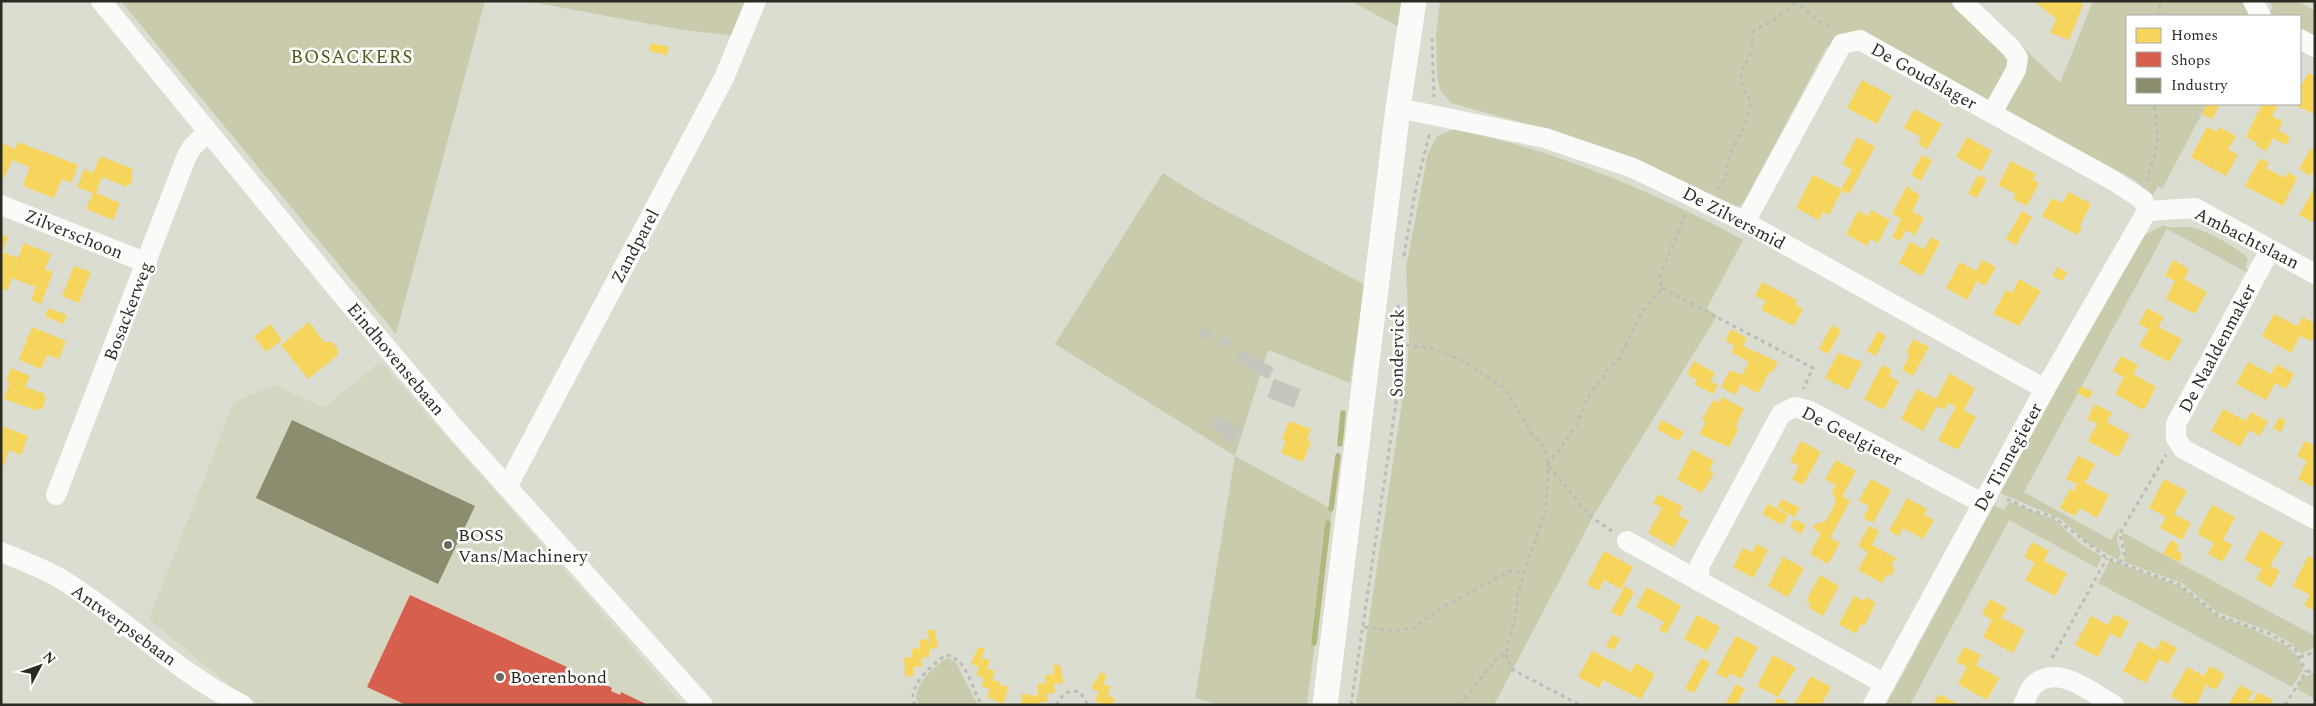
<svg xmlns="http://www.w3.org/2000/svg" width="2316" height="706" font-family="Spectral,serif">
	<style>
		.built { fill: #d5d6c1 }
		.green { fill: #c9cbac }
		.homes { fill: #f6d55c }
		.shops { fill: #d6604d }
		.industry { fill: #8c8c6e }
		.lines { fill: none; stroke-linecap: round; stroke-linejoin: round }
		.stream { stroke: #b3b67f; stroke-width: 5.5 }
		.building { fill: #c6c6bd }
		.path { stroke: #bcbcb8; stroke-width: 3; stroke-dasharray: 4 4; stroke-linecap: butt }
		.minor { stroke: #fafaf8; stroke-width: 20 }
		.tertiary { stroke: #fafaf8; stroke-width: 25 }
		.poi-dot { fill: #696960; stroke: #fff; stroke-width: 2 }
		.labels { text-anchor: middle; stroke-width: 5; stroke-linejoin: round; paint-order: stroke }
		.street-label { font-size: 18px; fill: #2b2b23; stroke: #fff }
		.poi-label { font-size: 18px; fill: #2b2b23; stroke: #fff; text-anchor: start }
		.neighbourhood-label { font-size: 19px; letter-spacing: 1px; fill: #55571c; stroke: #fff }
	</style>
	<rect width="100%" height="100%" fill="#dcddd1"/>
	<path class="built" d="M 381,362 L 683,705 L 262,705 L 241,695 L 149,619 L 234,402 L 275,385 L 324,408 Z"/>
	<g class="green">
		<path d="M 121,1 L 485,1 L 396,334 Z"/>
		<path d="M 526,1 L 746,1 L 734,32 L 730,35 L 683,30 Z"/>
		<path d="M 1351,1 L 1404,1 L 1401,28 Z"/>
		<path d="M 1440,1 L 1953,1 L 2010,61 L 1990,102 L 1865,35 C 1847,29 1840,36 1826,48 L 1744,202 L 1739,206 L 1728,206 L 1534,126 L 1451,103 L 1440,90 L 1437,76 L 1436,36 Z"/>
		<path d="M 2093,1 L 2247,1 L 2252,16 L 2127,16 L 2127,104 L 2207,104 L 2162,189 L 2158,186 L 2153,195 L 2133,179 L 2003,109 L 2024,71 L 1990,15 L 2060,83 Z"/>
		<path d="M 2269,1 L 2297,1 L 2315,11 L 2315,37 L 2300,29 L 2300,16 L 2275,16 L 2269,13 L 2273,7 Z"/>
		<path d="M 1454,129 C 1555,150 1652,191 1743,240 L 1707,308 L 1717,316 L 1595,513 L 1494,705 L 1356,705 L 1407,370 L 1409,341 L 1406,267 L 1428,153 L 1437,136 Z"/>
		<path d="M 1163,173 L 1204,199 L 1365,285 L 1350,383 L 1268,350 L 1235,456 L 1332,509 L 1307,705 L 1219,705 L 1195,698 L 1235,456 L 1055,344 Z"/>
		<path d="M 2163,225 C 2172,230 2183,225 2194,228 C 2206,231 2244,250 2248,260 L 2245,268 L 2250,270 L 2248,273 L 2167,229 L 2024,492 L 2111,540 L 2119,528 L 2117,541 L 2121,553 L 2118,560 L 2086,542 L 2061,519 L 2000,493 L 2137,243 L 2145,235 Z"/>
		<path d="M 2009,502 L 2055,520 L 2081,544 L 2102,557 L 2097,568 L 2009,520 L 1910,705 L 1886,705 L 1994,505 L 2004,510 Z"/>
		<path d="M 2122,532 L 2315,636 L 2315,647 L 2302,654 L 2289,642 L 2269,631 L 2217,612 L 2182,583 L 2124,562 L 2125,553 Z"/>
		<path d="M 2110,560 L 2181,587 L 2219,617 L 2250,628 L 2287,646 L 2298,657 L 2303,670 L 2292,687 L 2098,583 Z"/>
		<path d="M 947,658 L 955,661 L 978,705 L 920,705 L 916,700 C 915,684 934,666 947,658 Z"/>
		<path d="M 2315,672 L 2315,699 L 2297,689 L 2302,678 Z"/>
	</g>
	<g class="homes">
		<path d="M 2034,1 L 2079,1 L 2083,5 L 2069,40 L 2050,33 L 2056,19 Z"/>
		<path d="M 651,43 L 669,47 L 667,55 L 649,51 Z"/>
		<path d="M 2308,73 L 2315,77 L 2315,114 L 2291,104 L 2300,104 L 2300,88 Z"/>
		<path d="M 1862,80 L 1892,96 L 1877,124 L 1847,108 Z"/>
		<path d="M 2207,104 L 2220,104 L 2212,119 L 2202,114 Z"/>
		<path d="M 2262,104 L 2278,104 L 2272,116 L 2283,122 L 2278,130 L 2290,137 L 2286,145 L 2273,138 L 2266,151 L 2256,146 L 2257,143 L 2246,137 Z"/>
		<path d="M 1914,109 L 1942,124 L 1927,149 L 1918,144 L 1921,137 L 1904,128 Z"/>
		<path d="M 2207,127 L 2217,132 L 2219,127 L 2236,136 L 2228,149 L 2238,155 L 2226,176 L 2191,157 Z"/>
		<path d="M 1857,137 L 1875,147 L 1849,194 L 1842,190 L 1829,215 L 1823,212 L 1819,220 L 1796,208 L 1813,175 L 1841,189 L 1852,170 L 1842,164 Z"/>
		<path d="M 1967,137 L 1992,151 L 1981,171 L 1956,157 Z"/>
		<path d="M 18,142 L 78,165 L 71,183 L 62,179 L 54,198 L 28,188 L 23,185 L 30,167 L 12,160 L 4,178 L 1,177 L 1,143 L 15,149 Z"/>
		<path d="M 2311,148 L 2315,150 L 2315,173 L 2312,172 L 2310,176 L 2299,169 Z"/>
		<path d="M 1922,155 L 1932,160 L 1921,181 L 1911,175 Z"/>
		<path d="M 100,156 L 133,169 L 131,176 L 133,177 L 130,185 L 127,184 L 127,187 L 102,177 L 96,193 L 120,203 L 113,220 L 86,209 L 93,193 L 77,187 L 84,169 L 93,173 Z"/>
		<path d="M 2260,158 L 2269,163 L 2266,168 L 2285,178 L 2288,172 L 2297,178 L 2283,206 L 2245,186 Z"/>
		<path d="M 2011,161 L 2036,174 L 2033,180 L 2039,183 L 2027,206 L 2013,199 L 2016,194 L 1998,185 Z"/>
		<path d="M 1978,175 L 1987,180 L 1977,198 L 1968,193 Z"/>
		<path d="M 1907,186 L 1920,196 L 1912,211 L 1924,218 L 1915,235 L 1906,230 L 1900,241 L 1892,237 L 1901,219 L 1892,214 Z"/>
		<path d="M 2315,187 L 2315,223 L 2299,215 Z"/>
		<path d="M 2069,192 L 2091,204 L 2080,225 L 2082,227 L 2077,235 L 2042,216 L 2052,198 L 2062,203 Z"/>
		<path d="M 1871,210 L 1890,220 L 1878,243 L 1871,239 L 1867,246 L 1846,234 L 1858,211 L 1868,216 Z"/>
		<path d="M 2022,211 L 2032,217 L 2016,245 L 2006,239 Z"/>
		<path d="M 1,234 L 8,237 L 2,252 L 18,258 L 24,243 L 51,254 L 45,269 L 53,272 L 41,304 L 31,300 L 36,287 L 12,278 L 7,291 L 1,288 Z"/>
		<path d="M 1931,237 L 1940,242 L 1922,276 L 1899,263 L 1910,242 L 1924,249 Z"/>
		<path d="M 1982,260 L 1996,267 L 1985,286 L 1977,281 L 1967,300 L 1946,288 L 1960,262 L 1976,271 Z"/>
		<path d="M 2173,260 L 2189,269 L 2184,279 L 2207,292 L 2195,314 L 2166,299 L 2175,281 L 2165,276 Z"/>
		<path d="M 74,266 L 91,272 L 79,303 L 62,296 Z"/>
		<path d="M 2057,267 L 2067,272 L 2063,281 L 2052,276 Z"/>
		<path d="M 2019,279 L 2041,291 L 2019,326 L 1993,314 L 2006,290 L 2012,293 Z"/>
		<path d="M 1762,282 L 1797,300 L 1795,304 L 1803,309 L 1794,326 L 1761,310 L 1766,301 L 1755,296 Z"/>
		<path d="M 48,308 L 67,315 L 63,324 L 45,316 Z"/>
		<path d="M 2147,308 L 2164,317 L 2158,327 L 2182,339 L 2169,362 L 2139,346 L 2149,329 L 2139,324 Z"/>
		<path d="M 2274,314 L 2297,326 L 2303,317 L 2315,324 L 2315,334 L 2311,341 L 2300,336 L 2291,353 L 2262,336 Z"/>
		<path d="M 309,322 L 324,342 L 332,342 L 337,348 L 338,355 L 308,379 L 281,345 Z"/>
		<path d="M 270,324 L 282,340 L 266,352 L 254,337 Z"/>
		<path d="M 1832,325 L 1841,330 L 1828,354 L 1819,349 Z"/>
		<path d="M 32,327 L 66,341 L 59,359 L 47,355 L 41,369 L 19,360 Z"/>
		<path d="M 1731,329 L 1747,338 L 1743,346 L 1778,362 L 1773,372 L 1770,371 L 1758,393 L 1741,384 L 1735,395 L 1721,387 L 1729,372 L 1733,371 L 1742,375 L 1749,362 L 1731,352 L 1735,346 L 1725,340 Z"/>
		<path d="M 1878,331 L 1886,336 L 1876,356 L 1867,351 Z"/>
		<path d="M 1913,339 L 1929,347 L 1913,376 L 1902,370 L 1909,356 L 1907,351 Z"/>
		<path d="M 1838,353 L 1862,362 L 1848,390 L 1825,378 Z"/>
		<path d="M 2121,356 L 2138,365 L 2133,374 L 2156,387 L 2144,410 L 2115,394 L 2124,377 L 2113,371 Z"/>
		<path d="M 1694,361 L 1715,373 L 1710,381 L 1718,385 L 1713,394 L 1694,384 L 1697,380 L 1687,374 Z"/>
		<path d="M 2248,362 L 2271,374 L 2277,364 L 2294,374 L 2286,389 L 2275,383 L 2266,400 L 2236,384 Z"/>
		<path d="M 1882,365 L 1892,370 L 1889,376 L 1899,381 L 1884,410 L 1864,399 Z"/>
		<path d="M 11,368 L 30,376 L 25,387 L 45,394 L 44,397 L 46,398 L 42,409 L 39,408 L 38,411 L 4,399 L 10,382 L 6,380 Z"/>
		<path d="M 1950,373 L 1975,389 L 1964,410 L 1976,417 L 1958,450 L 1938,440 L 1956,407 L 1948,403 L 1945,410 L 1937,406 L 1923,431 L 1901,419 L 1917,389 L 1936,399 Z"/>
		<path d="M 2081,386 L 2093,392 L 2089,399 L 2077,393 Z"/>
		<path d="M 1722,397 L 1744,409 L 1735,427 L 1739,428 L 1729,447 L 1699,434 L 1706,422 L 1702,420 L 1713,400 L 1718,403 Z"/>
		<path d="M 2095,404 L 2112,413 L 2107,422 L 2130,435 L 2118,457 L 2088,441 L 2097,424 L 2087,419 Z"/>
		<path d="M 2223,409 L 2246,421 L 2251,412 L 2268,421 L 2260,436 L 2249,430 L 2240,447 L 2211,431 Z"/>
		<path d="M 2279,417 L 2286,421 L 2281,432 L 2273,428 Z"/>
		<path d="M 1662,420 L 1684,432 L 1678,441 L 1657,429 Z"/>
		<path d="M 1289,421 L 1311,429 L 1307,440 L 1311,442 L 1303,462 L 1281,453 L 1286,440 L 1282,439 Z"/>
		<path d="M 1,426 L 28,436 L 21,455 L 9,450 L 4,465 L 1,464 Z"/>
		<path d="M 1801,441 L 1821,452 L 1803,485 L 1792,479 L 1799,466 L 1790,461 Z"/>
		<path d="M 2305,441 L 2315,446 L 2315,488 L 2298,479 L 2307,461 L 2297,456 Z"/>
		<path d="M 1692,449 L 1714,461 L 1709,470 L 1714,473 L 1702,493 L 1677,479 Z"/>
		<path d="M 2078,456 L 2095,464 L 2085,483 L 2109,495 L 2097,518 L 2080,508 L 2075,516 L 2060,508 L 2070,489 L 2074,491 L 2077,484 L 2066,479 Z"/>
		<path d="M 1836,460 L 1856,471 L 1842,496 L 1850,501 L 1830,538 L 1840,543 L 1828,564 L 1810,554 L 1821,533 L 1813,528 L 1815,524 L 1826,521 L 1836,502 L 1832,491 L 1836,485 L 1825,479 Z"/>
		<path d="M 1871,479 L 1891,490 L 1873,523 L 1863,518 L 1869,506 L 1859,501 Z"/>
		<path d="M 2164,479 L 2187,491 L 2174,514 L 2191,523 L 2182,540 L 2160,528 L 2166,517 L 2149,508 Z"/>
		<path d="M 1658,494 L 1683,507 L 1678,515 L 1689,521 L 1673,547 L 1648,533 L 1662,508 L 1653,503 Z"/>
		<path d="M 1907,498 L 1927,509 L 1924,515 L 1934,520 L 1923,539 L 1903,528 L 1899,536 L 1889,531 Z"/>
		<path d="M 1782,499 L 1800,508 L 1795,517 L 1777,508 Z"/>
		<path d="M 1768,504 L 1788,515 L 1782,525 L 1762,514 Z"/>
		<path d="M 2212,505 L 2235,517 L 2223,540 L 2232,545 L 2223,562 L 2208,554 L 2214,543 L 2197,534 Z"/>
		<path d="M 1794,519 L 1806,525 L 1801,534 L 1790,527 Z"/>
		<path d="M 1869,526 L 1879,531 L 1872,545 L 1896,558 L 1891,566 L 1895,568 L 1891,576 L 1887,574 L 1882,583 L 1858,570 L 1868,552 L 1858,546 Z"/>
		<path d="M 2260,530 L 2283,543 L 2270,566 L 2280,571 L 2271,588 L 2256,579 L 2262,569 L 2244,560 Z"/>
		<path d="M 2171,540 L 2179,545 L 2176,550 L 2181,553 L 2182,558 L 2180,562 L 2163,554 Z"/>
		<path d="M 2032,542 L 2049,551 L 2044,561 L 2067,573 L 2055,596 L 2025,580 L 2035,563 L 2024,557 Z"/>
		<path d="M 1757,544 L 1768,550 L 1753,578 L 1733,567 L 1743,548 L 1752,552 Z"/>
		<path d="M 1604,551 L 1633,567 L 1621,589 L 1604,580 L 1598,591 L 1587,584 Z"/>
		<path d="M 2308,556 L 2315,560 L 2315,611 L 2304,605 L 2310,595 L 2293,586 Z"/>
		<path d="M 1783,557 L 1804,568 L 1788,597 L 1768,586 Z"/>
		<path d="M 1820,575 L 1839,586 L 1823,616 L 1809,608 L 1811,604 L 1806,601 Z"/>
		<path d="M 1625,586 L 1634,592 L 1621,617 L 1611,612 Z"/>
		<path d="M 1647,587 L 1681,606 L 1666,634 L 1659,630 L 1664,622 L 1636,607 Z"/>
		<path d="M 1854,596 L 1864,601 L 1866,597 L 1876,603 L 1864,626 L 1861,624 L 1856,634 L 1839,624 Z"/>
		<path d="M 1990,599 L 2007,608 L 2001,618 L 2025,630 L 2013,653 L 1983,637 L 1992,620 L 1982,614 Z"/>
		<path d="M 2114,614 L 2129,622 L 2120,639 L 2110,633 L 2098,657 L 2075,645 L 2091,616 L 2108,625 Z"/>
		<path d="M 1697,615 L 1720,627 L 1707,651 L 1684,639 Z"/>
		<path d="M 928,630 L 935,630 L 938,648 L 929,649 L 929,657 L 921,658 L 922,667 L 913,667 L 913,676 L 905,677 L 904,658 L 911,657 L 912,663 L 912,649 L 919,648 L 920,652 L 920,640 L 927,639 L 929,645 Z"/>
		<path d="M 1612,635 L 1620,639 L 1614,650 L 1606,646 Z"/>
		<path d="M 1736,636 L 1758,647 L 1741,679 L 1730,673 L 1727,679 L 1716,673 Z"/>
		<path d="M 2162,640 L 2177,648 L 2168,664 L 2159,659 L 2146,683 L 2123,671 L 2139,641 L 2156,650 Z"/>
		<path d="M 978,647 L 985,649 L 980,663 L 983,658 L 990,660 L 986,674 L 988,669 L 995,671 L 992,681 L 994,680 L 1001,683 L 1000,685 L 1009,687 L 1003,704 L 987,697 L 990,689 L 981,686 L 984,678 L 976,675 L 979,667 L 971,664 Z"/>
		<path d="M 1964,647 L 1981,655 L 1976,665 L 1999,678 L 1987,700 L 1958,684 L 1967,667 L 1956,662 Z"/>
		<path d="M 1592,651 L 1629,670 L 1630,673 L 1636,663 L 1655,674 L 1641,699 L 1603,680 L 1599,688 L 1578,677 Z"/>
		<path d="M 1773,655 L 1796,668 L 1778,697 L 1787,702 L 1785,705 L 1773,705 L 1778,697 L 1757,686 Z"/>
		<path d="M 1701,658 L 1710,663 L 1694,693 L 1685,689 Z"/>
		<path d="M 1053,665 L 1060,665 L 1063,680 L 1063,683 L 1054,684 L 1055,693 L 1047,693 L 1048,701 L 1039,703 L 1039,705 L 1021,705 L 1021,694 L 1028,694 L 1029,697 L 1030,695 L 1038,696 L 1038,684 L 1045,683 L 1046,689 L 1045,675 L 1052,674 L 1054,680 Z"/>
		<path d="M 2210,666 L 2225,674 L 2216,690 L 2206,685 L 2196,705 L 2187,705 L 2171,696 L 2187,667 L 2204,676 Z"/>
		<path d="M 1101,672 L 1107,676 L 1101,688 L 1104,684 L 1111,687 L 1105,701 L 1108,695 L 1115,699 L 1112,705 L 1102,705 L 1095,700 L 1099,692 L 1091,688 Z"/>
		<path d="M 1811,676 L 1831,687 L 1821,705 L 1794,705 Z"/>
		<path d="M 1736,684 L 1745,689 L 1736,705 L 1725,705 Z"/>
		<path d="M 2240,685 L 2253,692 L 2248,700 L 2252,702 L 2258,692 L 2273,700 L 2270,705 L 2228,705 Z"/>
		<path d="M 1939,694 L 1956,703 L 1955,705 L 1933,705 Z"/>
	</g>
	<path class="shops" d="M 410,595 L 567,667 L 565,669 L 601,686 L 602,683 L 612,688 L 611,691 L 620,695 L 621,692 L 648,705 L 406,705 L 367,687 Z"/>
	<path class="industry" d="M 292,420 L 475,506 L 438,584 L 256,498 Z"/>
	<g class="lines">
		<g class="stream">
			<path d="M 1340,444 L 1343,413"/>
			<path d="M 1331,509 L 1338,456"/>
			<path d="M 1314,643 L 1328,523"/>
		</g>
	</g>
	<g class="building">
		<path d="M 1201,329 L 1212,333 L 1208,340 L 1198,336 Z"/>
		<path d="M 1222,337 L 1232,341 L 1229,349 L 1218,344 Z"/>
		<path d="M 1242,350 L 1274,368 L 1268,379 L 1236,360 Z"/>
		<path d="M 1274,379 L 1301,389 L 1294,408 L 1267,397 Z"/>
		<path d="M 1214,415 L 1242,428 L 1235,444 L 1224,439 L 1226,435 L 1209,427 Z"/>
	</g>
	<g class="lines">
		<g class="path">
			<path d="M 1794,1 L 1819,21 L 1832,27"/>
			<path d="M 2159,16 L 2160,1"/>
			<path d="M 1432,38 L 1434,97"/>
			<path d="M 2147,181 C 2148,170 2152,164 2155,155 C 2160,137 2156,121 2154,104"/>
			<path d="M 1717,189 C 1719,186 1723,183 1724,180 C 1727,175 1726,167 1728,161 C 1733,142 1751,124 1750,103 C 1749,94 1741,86 1741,78 C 1741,62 1756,58 1752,34 L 1756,29 L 1773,21 L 1793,5 L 1793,1"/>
			<path d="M 1404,256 L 1416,187 L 1430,132"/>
			<path d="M 1662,288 L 1813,368 L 1803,389"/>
			<path d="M 1398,344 L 1429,348 L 1462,360 L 1505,389 L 1532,434 L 1545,449 L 1548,465 L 1591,517 L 1612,531"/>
			<path d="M 2007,499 L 2032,511 L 2052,516 L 2107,558 L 2180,585 L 2219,616 L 2268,633 L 2295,649 L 2306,672"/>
			<path d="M 2120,563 L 2124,555 L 2120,533 L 2166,455"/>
			<path d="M 1364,627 L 1395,631 L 1415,627 L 1441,608 L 1510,571 L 1526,572"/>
			<path d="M 1506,654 L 1511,669 L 1580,705"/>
			<path d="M 2300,657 L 2315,652"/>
			<path d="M 2052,658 L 2107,558"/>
			<path d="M 915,705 C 905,687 933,664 946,655 C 967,657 972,691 982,705"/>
			<path d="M 1056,705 C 1063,695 1067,689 1080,692 L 1088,705"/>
			<path d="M 1351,705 L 1400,376 L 1398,304"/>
			<path d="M 1460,705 L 1497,658 L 1506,654 L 1516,613 L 1518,593 L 1546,507 L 1548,465 L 1576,426 L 1591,391 L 1603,379 L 1608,368 L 1618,361 L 1642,312 L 1662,288 L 1660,277 L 1685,215"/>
			<path d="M 2285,705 L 2306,672 L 2315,670"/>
		</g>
		<g class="minor">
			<path d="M 101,1 L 338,290 L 457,431 L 703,705"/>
			<path d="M 1962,1 L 2011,48 L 2018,58 L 2016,70 L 1992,113"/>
			<path d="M 2253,1 L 2261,16"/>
			<path d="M 2300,39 L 2315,47"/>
			<path d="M 1398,108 L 1545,138 L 1633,168 L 1745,222 L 2045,389"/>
			<path d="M 1,205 L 147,263"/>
			<path d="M 2147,211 L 2195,208 L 2315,274"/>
			<path d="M 1745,222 L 1842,44 L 1860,40 L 2114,181 L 2143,200 L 2147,211"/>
			<path d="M 2270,250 L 2176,424 L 2176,438 L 2183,449 L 2315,519"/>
			<path d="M 507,487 L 724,78 L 756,1"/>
			<path d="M 56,495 L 186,158 L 192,147 L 208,132"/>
			<path d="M 1627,541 L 1885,684"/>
			<path d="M 1,552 C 21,560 42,568 61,579 C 124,617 176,673 243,705"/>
			<path d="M 1698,581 L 1700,565 L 1781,414 L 1795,407 L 1810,411 L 1982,503"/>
			<path d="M 1873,705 L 2045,389 L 2147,211"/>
			<path d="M 2023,705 C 2026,699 2028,692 2032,687 C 2055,661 2092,693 2114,705"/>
		</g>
		<path class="tertiary" d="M 1325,705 L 1398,108 L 1414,1"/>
	</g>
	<g class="poi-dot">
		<circle cx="448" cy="545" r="5"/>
		<circle cx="500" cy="677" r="5"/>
	</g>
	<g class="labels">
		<g class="street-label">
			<text transform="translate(1924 76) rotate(29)" y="6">De Goudslager</text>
			<text transform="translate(1734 218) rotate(28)" y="6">De Zilversmid</text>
			<text transform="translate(74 234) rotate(22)" y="6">Zilverschoon</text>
			<text transform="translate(2247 238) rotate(27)" y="6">Ambachtslaan</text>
			<text transform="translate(635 246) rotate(-62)" y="6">Zandparel</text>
			<text transform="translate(128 311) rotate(-69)" y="6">Bosackerweg</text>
			<text transform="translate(2217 348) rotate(-62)" y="6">De Naaldenmaker</text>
			<text transform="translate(1397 353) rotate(-89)" y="6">Sondervick</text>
			<text transform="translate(396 359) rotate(50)" y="6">Eindhovensebaan</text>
			<text transform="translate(1852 436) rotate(27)" y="6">De Geelgieter</text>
			<text transform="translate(2008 457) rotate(-61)" y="6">De Tinnegieter</text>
			<text transform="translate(124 625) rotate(36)" y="6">Antwerpsebaan</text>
		</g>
		<g class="poi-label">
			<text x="458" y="541">BOSS<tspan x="458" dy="21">Vans/Machinery</tspan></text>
			<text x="510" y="683">Boerenbond</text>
		</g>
		<g class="neighbourhood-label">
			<text x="352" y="63">BOSACKERS</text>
		</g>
	</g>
	<rect width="2316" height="706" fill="none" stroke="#2b2b23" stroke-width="5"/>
	<rect x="2126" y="15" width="175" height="90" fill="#ffffff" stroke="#aaaaa7"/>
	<rect x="2136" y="28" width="25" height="15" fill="#f6d55c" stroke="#aaaaa7"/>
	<text x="2171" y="40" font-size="15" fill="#2b2b23">Homes</text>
	<rect x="2136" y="52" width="25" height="15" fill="#d6604d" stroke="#aaaaa7"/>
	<text x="2171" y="65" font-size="15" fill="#2b2b23">Shops</text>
	<rect x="2136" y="78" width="25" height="15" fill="#8c8c6e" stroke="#aaaaa7"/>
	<text x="2171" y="90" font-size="15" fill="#2b2b23">Industry</text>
	<g transform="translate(40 666) rotate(49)" stroke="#ffffff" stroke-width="4" paint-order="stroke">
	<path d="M0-4L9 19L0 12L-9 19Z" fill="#2b2b23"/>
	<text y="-8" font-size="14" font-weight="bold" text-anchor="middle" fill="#2b2b23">N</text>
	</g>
</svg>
